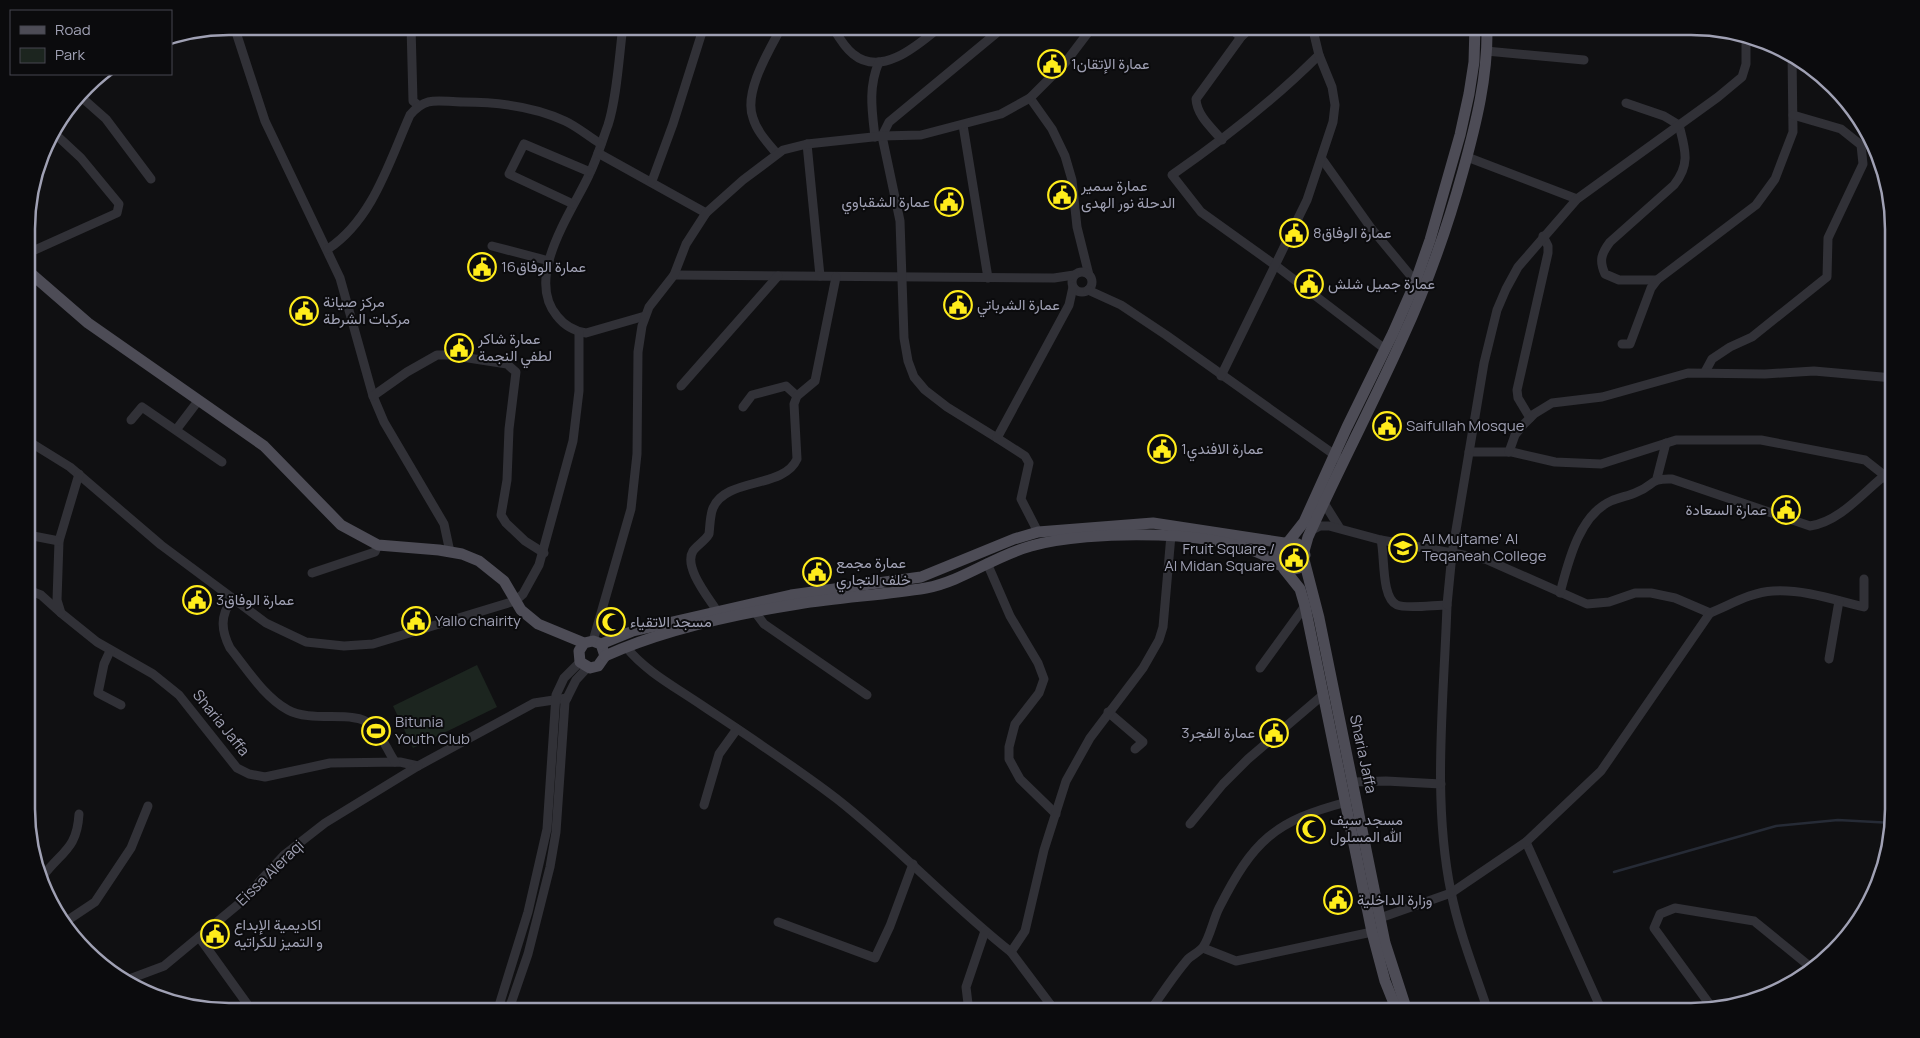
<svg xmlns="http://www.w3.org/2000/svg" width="1920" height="1038" font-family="Manrope,Vazirmatn,sans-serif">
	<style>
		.green { fill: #1c251f }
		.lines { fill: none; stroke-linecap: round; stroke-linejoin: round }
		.stream { stroke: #262b36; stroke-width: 2.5 }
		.minor { stroke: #313137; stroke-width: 9 }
		.major { stroke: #4d4c56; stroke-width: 11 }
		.labels { text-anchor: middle; stroke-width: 4; stroke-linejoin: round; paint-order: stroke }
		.poi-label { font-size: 15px; fill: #a0a1b4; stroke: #0b0b0d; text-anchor: start }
		.street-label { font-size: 15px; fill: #a0a1b4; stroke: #0b0b0d }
		.rim { fill: none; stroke: #a0a1b4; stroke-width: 2.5 }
	</style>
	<rect width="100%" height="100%" fill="#101012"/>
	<path class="green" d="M 477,665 L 497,707 L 413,748 L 393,706 Z"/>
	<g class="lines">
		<path class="stream" d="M 1614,872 L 1776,826 L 1838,820 L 1893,823"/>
		<g class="minor">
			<path d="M 234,26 L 265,121 L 340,278 L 373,396 L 384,422 L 444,524 L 450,552"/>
			<path d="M 411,26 L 413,101 L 418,105"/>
			<path d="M 623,26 C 619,56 617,97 608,125 C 602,141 597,159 589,175 C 572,212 524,277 557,316 C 564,325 574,331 586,333 L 645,316"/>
			<path d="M 832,26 C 838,36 844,47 853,54 C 882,78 919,44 941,26"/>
			<path d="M 1227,26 L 1241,37"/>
			<path d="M 171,39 L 184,35"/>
			<path d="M 1486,51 L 1584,60"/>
			<path d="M 1319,55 C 1274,100 1224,139 1172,175 L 1201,212 L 1275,265 L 1385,349"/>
			<path d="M 80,96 L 106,119 L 151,179"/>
			<path d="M 1030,98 L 1052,129 L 1065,156 L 1072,180 L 1077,227 L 1089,275"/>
			<path d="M 1626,103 L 1664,116 L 1679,125 C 1685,149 1691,164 1674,185 L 1610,242 C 1601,254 1599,261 1605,274 L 1619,280 L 1657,280 L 1756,205 L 1775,179 L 1793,132 L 1792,53"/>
			<path d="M 963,125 L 988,278"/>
			<path d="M 875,137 C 872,111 868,87 879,62"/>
			<path d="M 1222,140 C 1212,128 1197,116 1196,99 L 1241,37 L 1253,26"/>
			<path d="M 807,144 L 820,276"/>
			<path d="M 598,153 L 706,213"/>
			<path d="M 777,154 C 768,143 757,132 753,118 C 743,92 770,49 782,26"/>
			<path d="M 1467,157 L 1577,199"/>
			<path d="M 1322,159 L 1371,228 L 1415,281"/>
			<path d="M 652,181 L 673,124 L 704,26"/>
			<path d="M 573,204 L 509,174 L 524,144 L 590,172"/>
			<path d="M 492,246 L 549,261"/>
			<path d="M 328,249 C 373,219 389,162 410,115 C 427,95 439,102 463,102 C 497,102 533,106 565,121 C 578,127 589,137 601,144"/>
			<path d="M 28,253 L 117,213 L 119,204 L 81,158 L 53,132"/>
			<circle cx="1082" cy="282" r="10"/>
			<path d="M 674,275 L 1054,278 L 1074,275"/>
			<path d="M 1088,290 L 1121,305 L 1166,335 L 1339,458"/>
			<path d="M 1622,344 L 1630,344 L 1651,288 L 1657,280"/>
			<path d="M 1705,372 L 1712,359 L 1730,347 L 1752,337 L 1827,277 L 1828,238 L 1863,164 L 1861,145 L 1841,129 L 1793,115"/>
			<path d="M 1221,376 L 1307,200 L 1333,122 L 1335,105 L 1332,87 L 1319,55 L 1312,26"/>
			<path d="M 681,386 L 778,276"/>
			<path d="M 373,396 L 407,372 L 437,355 L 449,355 L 507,364 L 516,372 L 509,429 L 507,480 L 501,515 L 506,523 L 525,541 L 544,553"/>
			<path d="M 743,407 L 752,395 L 786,386 L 797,396"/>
			<path d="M 1530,418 L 1518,398 L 1517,390 L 1548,253 L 1548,246 L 1543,236"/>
			<path d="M 131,420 L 142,407 L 222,462"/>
			<path d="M 176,430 L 198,401"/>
			<path d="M 997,438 L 947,407 L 925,390 L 914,377 L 908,361 L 904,338 L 900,221 L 882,136 L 889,122 L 1005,26"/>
			<path d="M 28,441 L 70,467 L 161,545 L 266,623 L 306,642 L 344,646 L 373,644 L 515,601 L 523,594 L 539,565 L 573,441 L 579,391 L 579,332"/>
			<path d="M 1469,452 L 1512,452 L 1555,462 L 1601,464 L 1676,440 L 1761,440 L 1865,460 L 1884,475 L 1893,489"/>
			<path d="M 1509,452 L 1515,435 L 1524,424 L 1534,414 L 1552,403 L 1602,397 L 1688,373 L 1765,374 L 1814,371 L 1893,378"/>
			<path d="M 79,474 L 59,541 L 57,600 L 61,613 L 97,642 L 153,674 L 179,695 L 237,768 L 249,774 L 265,777 L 330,763 L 400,762 L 418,766 L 534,703 L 567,698"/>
			<path d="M 1657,478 L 1666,443"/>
			<path d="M 1324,503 L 1339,527"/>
			<path d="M 1312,530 L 1320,526 L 1329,526 L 1381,540 L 1485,559 L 1587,604 L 1609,602 L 1635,593 L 1651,593 L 1675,598 L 1710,613 C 1730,605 1751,592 1773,591 C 1803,589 1835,600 1864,607 L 1864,579"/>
			<path d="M 1038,532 L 1021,499 L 1029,463 L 1025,456 L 997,438 L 1069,305 L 1073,287"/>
			<path d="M 28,535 L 59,541"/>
			<path d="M 1381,540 C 1385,556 1381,598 1397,605 C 1406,609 1435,605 1447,605 C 1444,698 1432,800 1451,892 C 1459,932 1475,972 1488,1011"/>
			<path d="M 987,563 L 1010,616 L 1038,663 L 1044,679 L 1039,693 L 1015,724 L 1009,747 L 1009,759 L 1020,779 L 1056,814"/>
			<path d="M 312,573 L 375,552 L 378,545"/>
			<path d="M 28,590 L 41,595 L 61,613"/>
			<path d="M 1560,593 C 1568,563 1579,515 1611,501 C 1620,497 1629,496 1637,492 C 1654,486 1649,478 1672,479 L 1810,526 C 1843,521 1867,487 1893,469"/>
			<path d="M 232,599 C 220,616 221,630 230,648 C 247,669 264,697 288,710 C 311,723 355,710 370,724 C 381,733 387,750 395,762"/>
			<path d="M 1447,605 L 1452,554 L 1484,363 L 1497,310 L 1506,289 L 1518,267 L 1577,199 L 1718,97 L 1742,77 L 1746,64 L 1746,34"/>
			<path d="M 717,611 C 709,598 683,567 693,551 C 697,545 705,541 709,534 C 710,526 710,515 713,508 C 726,477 784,489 797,459 L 794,404 L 797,396 L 815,381 L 836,277"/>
			<path d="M 755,612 L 764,624 L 867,695"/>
			<path d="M 593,641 L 631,509 L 637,454 L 638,352 L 642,326 L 649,307 L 674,275 L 686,244 L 706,213 L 743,180 L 783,150 L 807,144 L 882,136 L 921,135 L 1001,114 L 1030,98 L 1065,63 L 1093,26"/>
			<path d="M 626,647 C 646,672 677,688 703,706 C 748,736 794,766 837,799 C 898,847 950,904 1011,952"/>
			<path d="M 110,651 L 104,664 L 98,693 L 121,705"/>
			<path d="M 1829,659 L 1839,601"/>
			<path d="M 1260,668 L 1305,606"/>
			<path d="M 1108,712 L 1143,742 L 1135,749"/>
			<path d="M 1353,782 L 1386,781 L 1441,784"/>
			<path d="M 704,805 L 719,754 L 737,729"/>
			<path d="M 1190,824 L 1223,784 L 1248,759 L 1324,694"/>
			<path d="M 1526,842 L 1602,1011"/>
			<path d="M 43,876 C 62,851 77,849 79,814"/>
			<path d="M 1380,918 L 1451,893 L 1526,842 L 1601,771 L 1710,613"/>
			<path d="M 778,922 L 875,958 L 890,926 L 913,864"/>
			<path d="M 62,924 L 95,902 L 131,848 L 148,806"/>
			<path d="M 199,937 L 253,1012"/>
			<path d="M 1203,948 L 1236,961 L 1372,932"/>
			<path d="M 124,981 L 164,966 L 241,902 L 284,855 L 325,823 L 418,766"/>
			<path d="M 1713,1009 L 1654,928 L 1660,914 L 1675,908 L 1754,921 L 1813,969"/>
			<path d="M 1150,1011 C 1162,994 1174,975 1188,959 C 1192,955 1199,952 1203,947 C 1210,937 1213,920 1219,908 C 1253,841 1274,821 1347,802"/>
			<path d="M 497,1012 L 528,912 L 547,829 L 556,695 L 564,678 L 580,662"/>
			<path d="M 508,1012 L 528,954 L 550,867 L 556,832 L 565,702 L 576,680 L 588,667"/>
			<path d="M 969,1012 L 966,987 L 985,931"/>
			<path d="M 1056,1012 L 1011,952 L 1025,931 L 1044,850 L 1066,781 L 1090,738 L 1143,668 L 1159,640 L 1163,627 L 1171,535"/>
		</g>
		<g class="major">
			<path d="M 28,271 L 88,323 L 264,446 L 341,525 L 378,545 L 439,550 L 462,554 L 479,561 L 504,581 L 521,610 L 538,624 L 584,643 L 593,641 L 601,644 L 605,656 L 598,666 L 590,668 L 580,662 L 579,651 L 584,643"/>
			<path d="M 1289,541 L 1298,544 L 1305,555 L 1299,568 L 1290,570 L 1278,564 L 1277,549 L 1289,541 L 1304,522 L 1347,427 L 1393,333 L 1415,283 L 1430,240 L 1460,135 L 1469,94 L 1474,62 L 1475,26"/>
			<path d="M 1304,551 L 1308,537 C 1338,470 1372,406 1402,339 C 1427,285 1447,229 1463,171 C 1476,124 1488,76 1487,26"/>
			<path d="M 1304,560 L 1319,618 L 1385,943 L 1407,1011"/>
			<path d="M 1284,569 L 1300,589 L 1305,606 L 1372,932 L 1385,981 L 1397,1011"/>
			<path d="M 601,644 L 633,631 L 791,595 L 921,577 L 1014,539 L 1038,532 L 1153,523 L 1284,543"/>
			<path d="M 605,656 C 664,629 735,614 798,604 C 841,597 884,595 926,588 C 963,581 994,556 1031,546 C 1086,530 1234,527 1278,564"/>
		</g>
	</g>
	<defs>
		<symbol id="civic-ring" viewBox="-11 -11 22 22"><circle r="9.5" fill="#0b0b0d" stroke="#ffec1b" stroke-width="1.5"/><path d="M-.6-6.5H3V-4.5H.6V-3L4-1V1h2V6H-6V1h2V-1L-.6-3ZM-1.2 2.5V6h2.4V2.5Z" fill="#ffec1b"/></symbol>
		<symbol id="university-ring" viewBox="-11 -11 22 22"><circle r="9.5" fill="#0b0b0d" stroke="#ffec1b" stroke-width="1.5"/><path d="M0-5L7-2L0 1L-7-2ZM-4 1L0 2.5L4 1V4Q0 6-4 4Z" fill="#ffec1b"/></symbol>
		<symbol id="mosque-ring" viewBox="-11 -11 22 22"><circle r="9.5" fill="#0b0b0d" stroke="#ffec1b" stroke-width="1.5"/><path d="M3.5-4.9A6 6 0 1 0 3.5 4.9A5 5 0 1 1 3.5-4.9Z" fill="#ffec1b"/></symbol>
		<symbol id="stadium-ring" viewBox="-11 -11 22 22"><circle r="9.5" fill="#0b0b0d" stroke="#ffec1b" stroke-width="1.5"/><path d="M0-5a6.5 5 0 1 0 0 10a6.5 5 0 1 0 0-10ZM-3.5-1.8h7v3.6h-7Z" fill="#ffec1b"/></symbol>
	</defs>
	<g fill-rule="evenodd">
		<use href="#civic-ring" x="1036" y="48" width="32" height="32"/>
		<use href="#civic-ring" x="1046" y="179" width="32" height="32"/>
		<use href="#civic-ring" x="933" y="186" width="32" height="32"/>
		<use href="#civic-ring" x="1278" y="217" width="32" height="32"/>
		<use href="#civic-ring" x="466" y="251" width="32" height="32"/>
		<use href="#civic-ring" x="1293" y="268" width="32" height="32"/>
		<use href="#civic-ring" x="942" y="289" width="32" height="32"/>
		<use href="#civic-ring" x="288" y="295" width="32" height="32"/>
		<use href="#civic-ring" x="443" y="332" width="32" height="32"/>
		<use href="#civic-ring" x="1371" y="410" width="32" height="32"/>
		<use href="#civic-ring" x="1146" y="433" width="32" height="32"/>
		<use href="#civic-ring" x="1770" y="494" width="32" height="32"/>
		<use href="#university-ring" x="1387" y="532" width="32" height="32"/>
		<use href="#civic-ring" x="1278" y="542" width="32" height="32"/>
		<use href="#civic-ring" x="801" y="556" width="32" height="32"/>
		<use href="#civic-ring" x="181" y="584" width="32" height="32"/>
		<use href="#civic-ring" x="400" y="605" width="32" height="32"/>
		<use href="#mosque-ring" x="595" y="606" width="32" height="32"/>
		<use href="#stadium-ring" x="360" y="715" width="32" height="32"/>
		<use href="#civic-ring" x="1258" y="717" width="32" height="32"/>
		<use href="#mosque-ring" x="1295" y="813" width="32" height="32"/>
		<use href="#civic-ring" x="1322" y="884" width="32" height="32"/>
		<use href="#civic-ring" x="199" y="918" width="32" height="32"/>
	</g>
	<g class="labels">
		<g class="poi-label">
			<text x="1071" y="69">عمارة الإتقان1</text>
			<text x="1081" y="191">عمارة سمير<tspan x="1081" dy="17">الدحلة نور الهدى</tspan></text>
			<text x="930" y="207" text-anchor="end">عمارة الشقباوي</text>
			<text x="1313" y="238">عمارة الوفاق8</text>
			<text x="501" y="272">عمارة الوفاق16</text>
			<text x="1328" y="289">عمارة جميل شلش</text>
			<text x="323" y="307">مركز صيانة<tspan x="323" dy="17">مركبات الشرطة</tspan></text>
			<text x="977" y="310">عمارة الشرباتي</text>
			<text x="478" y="344">عمارة شاكر<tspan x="478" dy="17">لطفي النجمة</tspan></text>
			<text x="1406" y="431">Saifullah Mosque</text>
			<text x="1181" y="454">عمارة الافندي1</text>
			<text x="1767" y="515" text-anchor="end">عمارة السعادة</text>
			<text x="1422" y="544">Al Mujtame' Al<tspan x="1422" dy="17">Teqaneah College</tspan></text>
			<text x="1275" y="554" text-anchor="end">Fruit Square /<tspan x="1275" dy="17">Al Midan Square</tspan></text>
			<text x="836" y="568">عمارة مجمع<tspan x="836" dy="17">خلف التجاري</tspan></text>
			<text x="216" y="605">عمارة الوفاق3</text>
			<text x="435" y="626">Yallo chairity</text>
			<text x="630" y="627">مسجد الاتقياء</text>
			<text x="395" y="727">Bitunia<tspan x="395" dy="17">Youth Club</tspan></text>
			<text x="1255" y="738" text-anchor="end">عمارة الفجر3</text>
			<text x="1330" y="825">مسجد سيف<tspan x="1330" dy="17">الله المسلول</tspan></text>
			<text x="1357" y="905">وزارة الداخلية</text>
			<text x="234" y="930">اكاديمية الإبداع<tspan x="234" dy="17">و التميز للكراتيه</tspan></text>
		</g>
		<g class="street-label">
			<text transform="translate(221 723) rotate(51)" y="5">Sharia Jaffa</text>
			<text transform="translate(1363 754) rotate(78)" y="5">Sharia Jaffa</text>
			<text transform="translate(270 873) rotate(-44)" y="5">Eissa Aleraqi</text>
		</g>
	</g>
	<path d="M0 0H1920V1038H0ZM229 35H1691A194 194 0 0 1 1885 229V809A194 194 0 0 1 1691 1003H229A194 194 0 0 1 35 809V229A194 194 0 0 1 229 35Z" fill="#0b0b0d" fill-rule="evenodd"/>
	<path class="rim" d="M229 35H1691A194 194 0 0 1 1885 229V809A194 194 0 0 1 1691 1003H229A194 194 0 0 1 35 809V229A194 194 0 0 1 229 35Z"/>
	<rect x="10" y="10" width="162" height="65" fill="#0b0b0d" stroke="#474750"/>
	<rect x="20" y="26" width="25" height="8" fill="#4d4c56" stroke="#474750"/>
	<text x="55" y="35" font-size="15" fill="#a0a1b4">Road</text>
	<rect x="20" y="48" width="25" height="15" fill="#1c251f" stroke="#474750"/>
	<text x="55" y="60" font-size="15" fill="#a0a1b4">Park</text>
</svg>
